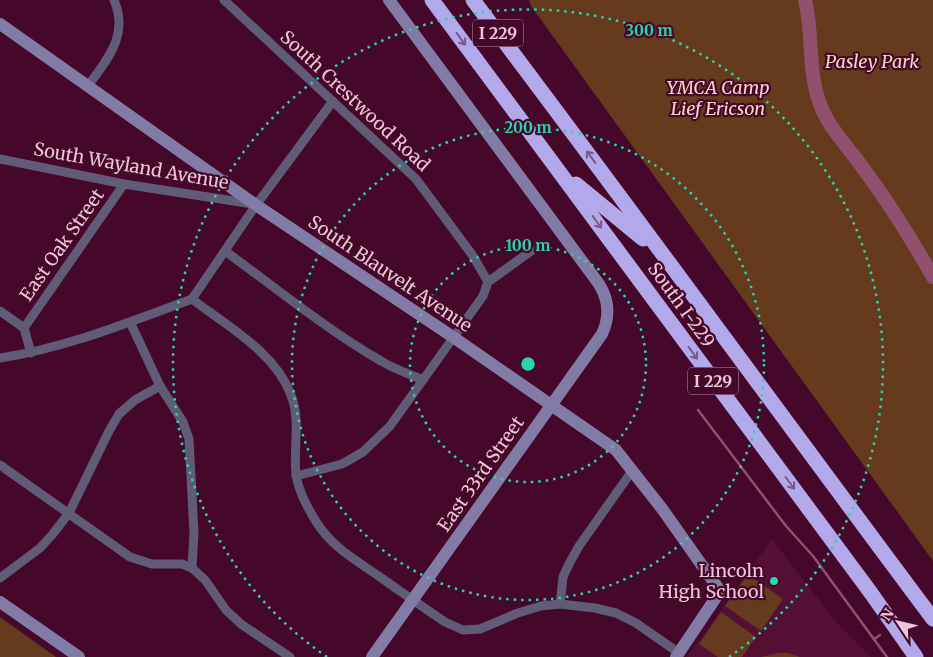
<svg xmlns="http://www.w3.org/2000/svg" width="933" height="657" font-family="Merriweather,serif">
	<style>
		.built { fill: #540f35 }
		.green { fill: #663a1d }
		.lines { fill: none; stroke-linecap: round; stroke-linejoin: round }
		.stream { stroke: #91516e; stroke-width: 2.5 }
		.river { stroke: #91516e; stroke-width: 14 }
		.street { stroke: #605c76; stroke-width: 9 }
		.secondary { stroke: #827ba5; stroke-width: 12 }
		.highway { stroke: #b3a8e9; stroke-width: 15 }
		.oneway { stroke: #7c588a }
		.ring { fill: none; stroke: #28d5ad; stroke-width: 2.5; stroke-dasharray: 2.5 5 }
		.poi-dot { fill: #28d5ad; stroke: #45082a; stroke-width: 2 }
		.labels { text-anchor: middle; stroke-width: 4.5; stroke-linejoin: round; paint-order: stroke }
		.shield { fill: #45082a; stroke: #bb8ea2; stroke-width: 1 }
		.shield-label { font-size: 16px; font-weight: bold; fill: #eec7d6 }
		.park-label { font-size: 18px; font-style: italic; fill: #fad6c1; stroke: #45082a }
		.street-label { font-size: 18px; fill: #eec7d6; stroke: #45082a }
		.poi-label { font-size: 18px; fill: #eec7d6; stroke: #45082a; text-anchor: end }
		.centre { fill: #28d5ad; stroke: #45082a; stroke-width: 2.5 }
		.ring-label { font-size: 15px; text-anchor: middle; font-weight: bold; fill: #28d5ad; stroke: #45082a; stroke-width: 4.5; stroke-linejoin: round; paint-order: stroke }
	</style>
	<rect width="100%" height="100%" fill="#45082a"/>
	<path class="built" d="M 772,539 L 837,623 L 871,657 L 687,657 Z"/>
	<g class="green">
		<path d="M 529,0 L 933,0 L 933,561 L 531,6 Z"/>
		<path d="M 748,574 L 783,599 L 761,631 L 725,606 Z"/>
		<path d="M 721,612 L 756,637 L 742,657 L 718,657 L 699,644 Z"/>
		<path d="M 0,617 L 56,657 L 0,657 Z"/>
		<path d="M 778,653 L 788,653 L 800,657 L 761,657 Z"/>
	</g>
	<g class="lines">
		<g class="stream">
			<path d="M 698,410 L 786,526 L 813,556 L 887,657"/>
			<path d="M 874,639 L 880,635"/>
		</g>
		<path class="river" d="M 805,0 C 813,32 808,67 818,98 C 826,126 847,145 863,168 C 889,203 912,240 933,277"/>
		<g class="street">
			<path d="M 224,0 L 416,179 L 473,256 L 488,282"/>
			<path d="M 88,86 C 108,58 129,35 114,0"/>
			<path d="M 0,159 L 124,184 L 253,204"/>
			<path d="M 225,251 C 276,288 326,329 381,361 C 394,369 409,374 423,380"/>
			<path d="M 192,299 C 227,326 275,352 291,395 C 301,420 293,448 296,474 C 298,490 308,509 317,523 C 332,547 357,561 380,577 C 401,592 423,607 445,622 L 463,630 L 480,629 L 518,613 L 541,606 L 560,604 L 595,608 L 616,613 L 636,623 L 679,653"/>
			<path d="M 192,299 L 256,205 L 333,101"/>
			<path d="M 0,311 L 24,328"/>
			<path d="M 130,322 L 160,386 L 183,422 L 189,439 L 194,533 L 192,568"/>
			<path d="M 31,353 L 24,328 L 124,184"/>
			<path d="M 0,358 C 66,348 129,322 192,299"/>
			<path d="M 0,465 L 130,557 L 152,564 L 182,564 L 192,568 L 205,580 L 226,610 L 241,624 L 290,657"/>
			<path d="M 296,476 L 342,464 L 363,452 L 390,426 L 483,296 L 488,282 L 531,251"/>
			<path d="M 0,578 L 40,548 L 52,535 L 69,513 L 109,431 L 119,414 L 135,400 L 160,386"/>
			<path d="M 560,604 L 563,577 L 569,564 L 579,546 L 632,471"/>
		</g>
		<g class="secondary">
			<path d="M 0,24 L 256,205 L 453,337 L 616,450 L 663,510 L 718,588 L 719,593 L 676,657"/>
			<path d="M 0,602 L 79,657"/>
			<path d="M 372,657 L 602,334 C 610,317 609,300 599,284 L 389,0"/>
		</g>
		<g class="highway">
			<path d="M 432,0 L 871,593 L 916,657"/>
			<path d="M 473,0 C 628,205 779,413 933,619"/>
			<path d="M 576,184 L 643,239"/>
		</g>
	</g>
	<defs><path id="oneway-shaft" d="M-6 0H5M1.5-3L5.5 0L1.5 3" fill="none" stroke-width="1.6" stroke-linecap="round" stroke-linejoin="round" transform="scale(1.25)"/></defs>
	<g class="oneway">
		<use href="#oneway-shaft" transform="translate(461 39) rotate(54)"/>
		<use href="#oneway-shaft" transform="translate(591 157) rotate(-126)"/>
		<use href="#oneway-shaft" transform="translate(597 222) rotate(54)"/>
		<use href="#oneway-shaft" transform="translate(693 353) rotate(54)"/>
		<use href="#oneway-shaft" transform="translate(790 483) rotate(53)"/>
	</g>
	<g class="ring">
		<circle cx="528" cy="364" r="118"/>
		<circle cx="528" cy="364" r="236"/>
		<path d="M327 657A355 355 0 1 1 729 657"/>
	</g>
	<circle class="poi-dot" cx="774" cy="581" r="5"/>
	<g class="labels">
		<g class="shield">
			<rect x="473" y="19.5" width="50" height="27" rx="4"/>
			<rect x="688" y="367.5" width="50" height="27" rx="4"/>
		</g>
		<g class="shield-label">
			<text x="498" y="39">I 229</text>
			<text x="713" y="387">I 229</text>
		</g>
		<g class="park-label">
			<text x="872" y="68">Pasley Park</text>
			<text x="718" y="94">YMCA Camp<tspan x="718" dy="21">Lief Ericson</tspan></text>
		</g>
		<g class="street-label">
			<text transform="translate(355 101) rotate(43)" y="6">South Crestwood Road</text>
			<text transform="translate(131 166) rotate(10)" y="6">South Wayland Avenue</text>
			<text transform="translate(62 245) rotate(-55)" y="6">East Oak Street</text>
			<text transform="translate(390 274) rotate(34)" y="6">South Blauvelt Avenue</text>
			<text transform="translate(681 305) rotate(54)" y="6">South I-229</text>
			<text transform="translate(481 474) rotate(-55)" y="6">East 33rd Street</text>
		</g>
		<g class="poi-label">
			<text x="764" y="577">Lincoln<tspan x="764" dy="21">High School</tspan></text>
		</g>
	</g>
	<circle cx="528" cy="364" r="8" class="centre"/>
	<g class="ring-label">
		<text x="649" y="36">300 m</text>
		<text x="528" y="133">200 m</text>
		<text x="528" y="251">100 m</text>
	</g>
	<g transform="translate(898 622) rotate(305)" stroke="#45082a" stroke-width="4" paint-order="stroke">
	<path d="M0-4L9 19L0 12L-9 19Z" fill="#eec7d6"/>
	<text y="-8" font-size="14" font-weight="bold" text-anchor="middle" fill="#eec7d6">N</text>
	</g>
</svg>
